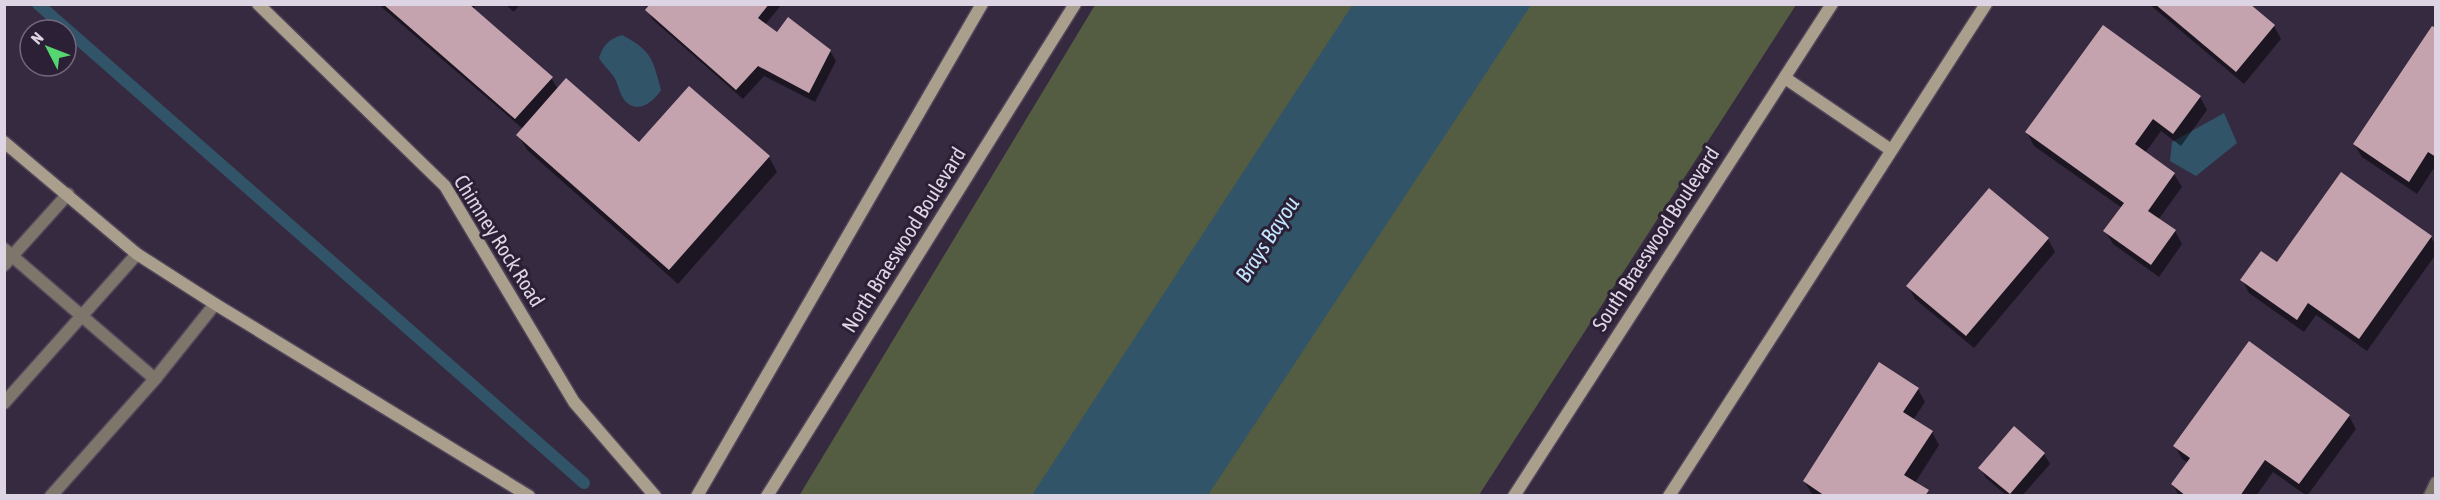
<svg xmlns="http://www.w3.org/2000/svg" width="2440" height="500" font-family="'Asap Condensed',sans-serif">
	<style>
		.green { fill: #545d41 }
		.water { fill: #315469 }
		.shadow { fill: #0007 }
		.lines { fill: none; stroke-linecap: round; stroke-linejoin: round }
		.stream { stroke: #315469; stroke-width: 12 }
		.building { fill: #c4a3ae }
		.lane-casing { stroke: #51455a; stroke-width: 15 }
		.street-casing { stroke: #51455a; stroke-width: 15 }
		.secondary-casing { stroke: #51455a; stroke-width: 15 }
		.lane { stroke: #7e766b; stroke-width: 12 }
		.street { stroke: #7e766b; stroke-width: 12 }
		.secondary { stroke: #aa9e8c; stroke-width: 12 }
		.labels { text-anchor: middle; stroke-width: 6; stroke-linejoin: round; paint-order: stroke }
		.street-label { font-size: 21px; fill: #ddd5e4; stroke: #2c2036 }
		.water-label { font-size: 22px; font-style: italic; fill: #c2e8ff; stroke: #2c2036 }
	</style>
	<rect width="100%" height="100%" fill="#362a40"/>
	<path class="green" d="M 1095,5 L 1796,5 L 1479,495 L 799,496 Z"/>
	<g class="water">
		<path d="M 1353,4 L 1531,5 L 1208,495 L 1032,495 Z"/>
		<path d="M 622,35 C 651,50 653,59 661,90 C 653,103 635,116 623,98 C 619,92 618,83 614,77 C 609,70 603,65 599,58 C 604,44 608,40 622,35 Z"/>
		<path d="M 2224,113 L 2237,143 L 2196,176 L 2170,161 L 2172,142 Z"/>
	</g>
	<g class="shadow">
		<path d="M 378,4 L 477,4 L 473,10 L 551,78 L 558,89 L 639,144 L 769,157 L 777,172 L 678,284 L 527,150 L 518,135 L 523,129 Z"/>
		<path d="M 505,4 L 520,4 L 514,12 Z"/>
		<path d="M 652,4 L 782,4 L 765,25 L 777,34 L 830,51 L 836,61 L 815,102 L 764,76 L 743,99 L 653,20 L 647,10 Z"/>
		<path d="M 2149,4 L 2248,4 L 2274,26 L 2281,39 L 2244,84 Z"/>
		<path d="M 2436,30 L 2436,165 L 2417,194 L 2362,157 L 2354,144 Z"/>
		<path d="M 2200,97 L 2207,110 L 2181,146 L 2161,131 L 2145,153 L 2174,174 L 2182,187 L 2158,220 L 2175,231 L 2182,244 L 2159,277 L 2113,244 L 2105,231 L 2122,208 L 2034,146 L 2027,133 Z"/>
		<path d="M 2431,237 L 2436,246 L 2436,254 L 2367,351 L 2316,315 L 2304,332 L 2249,293 L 2242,280 L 2277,264 Z"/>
		<path d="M 2048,239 L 2055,252 L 1974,348 L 1915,299 L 1908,286 Z"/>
		<path d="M 1918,389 L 1925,402 L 1913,420 L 1932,432 L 1939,445 L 1915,483 L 1930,496 L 1812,494 L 1804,481 Z"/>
		<path d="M 2349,416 L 2356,429 L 2307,496 L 2273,472 L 2256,496 L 2179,496 L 2173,485 L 2189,463 L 2182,459 L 2175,446 Z"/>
		<path d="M 2044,454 L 2050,464 L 2022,496 L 2007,496 L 1986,478 L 1980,468 Z"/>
	</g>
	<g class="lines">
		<path class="stream" d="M 38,4 L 584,483"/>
	</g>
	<g class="building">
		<path d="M 383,4 L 469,4 L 553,77 L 515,119 Z"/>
		<path d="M 650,4 L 769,4 L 758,18 L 777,32 L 788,17 L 831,50 L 809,93 L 758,66 L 736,90 L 645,10 Z"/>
		<path d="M 2155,4 L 2250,4 L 2275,25 L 2236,72 Z"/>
		<path d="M 2103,25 L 2201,96 L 2173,134 L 2153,119 L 2135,144 L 2175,173 L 2148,211 L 2176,230 L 2151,265 L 2103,231 L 2124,203 L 2025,132 Z"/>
		<path d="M 2432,26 L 2436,28 L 2436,157 L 2428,152 L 2409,182 L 2353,144 Z"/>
		<path d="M 566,78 L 639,142 L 689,86 L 770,156 L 669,270 L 516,135 Z"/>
		<path d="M 2341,172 L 2432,236 L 2359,339 L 2308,303 L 2297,320 L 2240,280 L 2261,251 L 2277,262 Z"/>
		<path d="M 1989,188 L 2049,238 L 1966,336 L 1906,286 Z"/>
		<path d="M 2249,341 L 2350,415 L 2299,484 L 2265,460 L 2240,496 L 2186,496 L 2171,484 L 2190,458 L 2173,446 Z"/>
		<path d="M 1879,362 L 1919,388 L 1903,412 L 1933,431 L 1904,475 L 1929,490 L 1925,496 L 1825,496 L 1803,481 Z"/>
		<path d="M 2014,426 L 2045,453 L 2010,494 L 1978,468 Z"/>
	</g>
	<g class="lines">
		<defs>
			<g id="lane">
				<path d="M 4,249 L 155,379"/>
				<path d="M 4,265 L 68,194"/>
				<path d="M 4,403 L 137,254"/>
				<path d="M 51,496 L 155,379 L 215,304"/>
			</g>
			<path id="street" d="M 2430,496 L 2436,483"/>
			<g id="secondary">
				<path d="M 258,4 L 445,186 L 574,402 L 655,496"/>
				<path d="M 1785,78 L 1891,150"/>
				<path d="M 4,142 L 137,254 L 215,304 L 529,496"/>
				<path d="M 697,496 L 982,4"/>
				<path d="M 767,496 L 1075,4"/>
				<path d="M 1514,496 L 1832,4"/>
				<path d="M 1669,496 L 1986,4"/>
			</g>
		</defs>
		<use href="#lane" class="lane-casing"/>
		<use href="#street" class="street-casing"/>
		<use href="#secondary" class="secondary-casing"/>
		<use href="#lane" class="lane"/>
		<use href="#street" class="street"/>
		<use href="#secondary" class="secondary"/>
	</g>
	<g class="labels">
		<g class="street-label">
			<text transform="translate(1656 239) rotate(-57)" y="7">South Braeswood Boulevard</text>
			<text transform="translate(904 240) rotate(-58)" y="7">North Braeswood Boulevard</text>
			<text transform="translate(499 241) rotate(58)" y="7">Chimney Rock Road</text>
		</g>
		<g class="water-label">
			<text transform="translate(1267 239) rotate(-57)" y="8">Brays Bayou</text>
		</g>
	</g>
	<rect width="2440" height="500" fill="none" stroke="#ddd5e4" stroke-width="12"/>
	<g transform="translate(48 48) rotate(312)"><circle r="28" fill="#2c2036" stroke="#73687c" stroke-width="1.5"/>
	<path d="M0-4.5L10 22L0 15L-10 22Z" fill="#55d671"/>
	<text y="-9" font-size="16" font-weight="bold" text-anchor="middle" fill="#ddd5e4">N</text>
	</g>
</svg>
